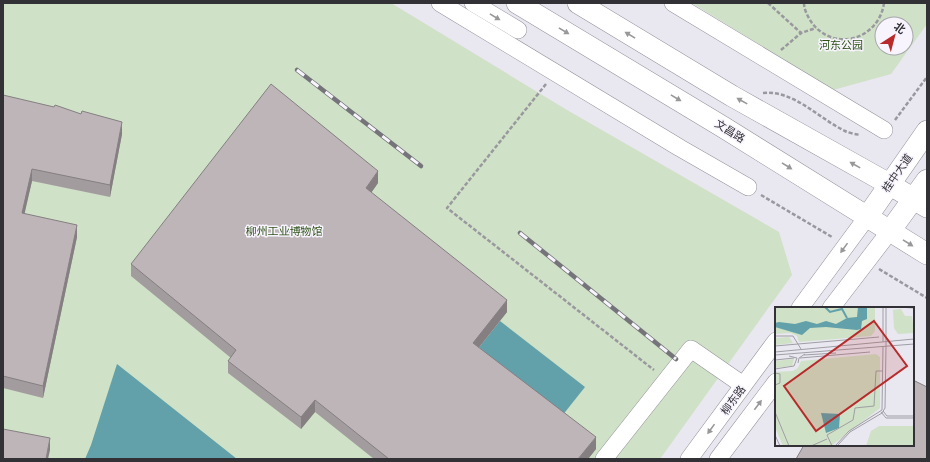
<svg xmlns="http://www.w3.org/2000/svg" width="930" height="462" font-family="'Work Sans','Noto Sans SC',sans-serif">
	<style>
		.green { fill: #cfe1c6; fill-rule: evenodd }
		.water { fill: #62a1a9 }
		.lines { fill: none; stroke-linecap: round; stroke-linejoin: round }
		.minor-casing { stroke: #95939b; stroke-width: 18 }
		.major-casing { stroke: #95939b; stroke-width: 22 }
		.path { stroke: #9a989f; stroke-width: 2.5; stroke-dasharray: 4 2; stroke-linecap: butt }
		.minor { stroke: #fff; stroke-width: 17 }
		.major { stroke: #fff; stroke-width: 21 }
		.rail-casing { stroke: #75747a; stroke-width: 4.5 }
		.rail { stroke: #f7f4fd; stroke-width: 3; stroke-dasharray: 9; stroke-linecap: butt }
		.wall { fill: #a39c9f }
		.shaded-wall { fill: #857f82 }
		.building { fill: #beb5b9; stroke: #857f82 }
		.oneway { fill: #98989a }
		.labels { text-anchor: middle; stroke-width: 3; stroke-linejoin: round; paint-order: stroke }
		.park-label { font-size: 11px; fill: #2d5015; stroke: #f7f4fd }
		.street-label { font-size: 11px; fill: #323135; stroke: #f7f4fd }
		.inset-river { fill: none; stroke: #62a1a9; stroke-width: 2 }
		.inset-road { fill: none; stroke: #a09ea5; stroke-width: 1 }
		.view { fill: #b92a2b; fill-opacity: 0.15; stroke: #b92a2b; stroke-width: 2 }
		.inset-edge { fill: none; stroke: #323135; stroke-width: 2 }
	</style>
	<rect width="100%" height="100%" fill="#e9e7f0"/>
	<g class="green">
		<path d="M 3,3 L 391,3 L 567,110 L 779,232 L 792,275 L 660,459 L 3,459 Z"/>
		<path d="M 692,3 L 927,3 L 927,24 L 891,74 L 833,90 ZM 882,24 L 906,24 L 906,48 L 882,48 Z"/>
	</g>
	<g class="water">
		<path d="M 500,321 L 585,387 L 558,421 L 473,355 Z"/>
		<path d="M 117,364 L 237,459 L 85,459 L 91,445 Z"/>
	</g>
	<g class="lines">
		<defs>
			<g id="minor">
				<path d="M 440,3 L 680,148 L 748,187"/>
				<path d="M 473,3 L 518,30"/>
				<path d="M 673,3 L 884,130"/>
				<path d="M 800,308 L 867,217"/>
				<path d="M 831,308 L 890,231"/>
				<path d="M 604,459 L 691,349 L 743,385"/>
				<path d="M 689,459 L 776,341"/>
				<path d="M 718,459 L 776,382"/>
			</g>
			<g id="major">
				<path d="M 517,3 L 723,127 L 927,254"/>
				<path d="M 578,3 L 732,96 L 889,184 L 927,207"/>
				<path d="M 867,217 L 927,131"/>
				<path d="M 890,231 L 927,180"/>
			</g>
		</defs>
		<use href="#minor" class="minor-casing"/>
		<use href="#major" class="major-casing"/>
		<g class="path">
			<path d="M 768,3 L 801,33 L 816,28"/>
			<path d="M 804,3 C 804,10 808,17 812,23 C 835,53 879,39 884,3"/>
			<path d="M 781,50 L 801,33"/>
			<path d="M 546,84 L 447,208 L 654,370"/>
			<path d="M 763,93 C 794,90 818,118 845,131 C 849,133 855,134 860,135"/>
			<path d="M 895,120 L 927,77"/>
			<path d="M 761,195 L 832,237"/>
			<path d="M 879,269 L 927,298"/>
		</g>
		<use href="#minor" class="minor"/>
		<use href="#major" class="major"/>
		<defs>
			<g id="rail">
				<path d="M 297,70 L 421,166"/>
				<path d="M 520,233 L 676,359"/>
			</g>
		</defs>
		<use href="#rail" class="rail-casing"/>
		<use href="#rail" class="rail"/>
	</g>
	<g class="wall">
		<path d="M 3,95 L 122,134 L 110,197 L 32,181 L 24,213 L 77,237 L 43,398 L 3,388 Z"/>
		<path d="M 378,183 L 371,193 L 507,312 L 479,347 L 596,449 L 588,459 L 374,459 L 315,412 L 301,429 L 228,373 L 228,361 L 231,358 L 131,276 L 131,264 Z"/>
	</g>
	<g class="shaded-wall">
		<path d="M 122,122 L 122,134 L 110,197 L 110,185 Z"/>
		<path d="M 32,169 L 32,181 L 22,225 L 22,213 Z"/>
		<path d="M 378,171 L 378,183 L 366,200 L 366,188 Z"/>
		<path d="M 77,225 L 77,237 L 43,398 L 43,386 Z"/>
		<path d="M 507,300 L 507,312 L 473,355 L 473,343 Z"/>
		<path d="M 315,400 L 315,412 L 301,429 L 301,417 Z"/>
		<path d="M 596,437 L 596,449 L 588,459 L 578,459 Z"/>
		<path d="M 50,438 L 50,450 L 48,459 L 46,459 Z"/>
	</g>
	<g class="building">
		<path d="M 271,84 L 378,171 L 366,188 L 507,300 L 473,343 L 596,437 L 578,459 L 389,459 L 315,400 L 301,417 L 228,361 L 236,350 L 131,264 Z"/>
		<path d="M 3,95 L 54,107 L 55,105 L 81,114 L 82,111 L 122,122 L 110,185 L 32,169 L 22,213 L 77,225 L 43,386 L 3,376 Z"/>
		<path d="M 913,380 L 927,387 L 927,459 L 796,459 L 804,445 L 913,445 Z"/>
		<path d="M 3,429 L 50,438 L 46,459 L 3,459 Z"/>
	</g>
	<defs><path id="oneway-solid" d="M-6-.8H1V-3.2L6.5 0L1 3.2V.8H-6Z"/></defs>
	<g class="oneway">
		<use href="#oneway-solid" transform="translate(495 17) rotate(31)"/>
		<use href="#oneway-solid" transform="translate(564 31) rotate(31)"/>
		<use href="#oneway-solid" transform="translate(630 35) rotate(-149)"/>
		<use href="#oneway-solid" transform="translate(676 98) rotate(31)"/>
		<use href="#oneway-solid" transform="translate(742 101) rotate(-151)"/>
		<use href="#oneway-solid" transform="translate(855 165) rotate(-151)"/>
		<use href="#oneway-solid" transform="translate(787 166) rotate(32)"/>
		<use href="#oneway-solid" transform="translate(908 243) rotate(32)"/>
		<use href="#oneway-solid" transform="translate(844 248) rotate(126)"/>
		<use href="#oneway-solid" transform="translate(758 405) rotate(-53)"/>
		<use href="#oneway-solid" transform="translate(711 429) rotate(126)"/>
	</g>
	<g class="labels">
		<g class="park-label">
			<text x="841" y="49">河东公园</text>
			<text x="284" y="235">柳州工业博物馆</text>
		</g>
		<g class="street-label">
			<text transform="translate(730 131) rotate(32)" y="4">文昌路</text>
			<text transform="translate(897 173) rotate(-55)" y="4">桂中大道</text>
			<text transform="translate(733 400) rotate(-54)" y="4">柳东路</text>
		</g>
	</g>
	<g transform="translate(775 307)">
		<rect width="139" height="139" fill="#e9e7f0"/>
		<path d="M 0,0 L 100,0 L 100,24 L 96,29 L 24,35 L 22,29 L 16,26 L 0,27 ZM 126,2 L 130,9 L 137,9 L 139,26 L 123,27 L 119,21 L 118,3 ZM 14,30 L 18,36 L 0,38 L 0,31 ZM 101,47 L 105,50 L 105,101 L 56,139 L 8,139 L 0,120 L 0,65 L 18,64 L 23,61 L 26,54 ZM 19,52 L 17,59 L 0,61 L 0,54 ZM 104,119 L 139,119 L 139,139 L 91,139 L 96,124 Z" fill="#cfe1c6"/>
		<path d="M 83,0 L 92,0 L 92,12 L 87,14 L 86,22 L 82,23 L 51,20 L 35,21 L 27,28 L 0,20 L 0,16 L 4,15 L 20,17 L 31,14 L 42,17 L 51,14 L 61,17 L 72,11 L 82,10 ZM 46,106 L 65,107 L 64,121 L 51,126 Z" fill="#62a1a9"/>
		<path class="inset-river" d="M 50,0 L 55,5 L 67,2 L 72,11"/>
		<path class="inset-road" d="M 108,0 L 108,35M 111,0 L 111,39M 123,0 L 139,1M 0,29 L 18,29 L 26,42M 0,39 L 104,30M 0,45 L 139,32M 0,48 L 139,37M 29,48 L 61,46M 25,51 L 95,45M 0,53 L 19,51M 23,56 L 24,51 L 30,47M 0,62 L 19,59 L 22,51 L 14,49M 0,66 L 5,67 L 5,76 L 0,78M 108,104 L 112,109 L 139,109M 0,105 L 14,139M 106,105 L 111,111 L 139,111M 0,128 L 5,139M 36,139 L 52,132M 57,139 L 52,128 L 78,113 L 80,101 L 99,99 L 101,64 L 108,64M 60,139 L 74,124 L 107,103 L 108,39M 62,139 L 75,125 L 107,106 L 110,101 L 111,39"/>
		<path class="view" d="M 99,14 L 132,59 L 41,124 L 9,79 Z"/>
		<rect width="139" height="139" class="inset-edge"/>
	</g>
	<rect width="930" height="462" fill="none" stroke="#323135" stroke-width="8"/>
	<g transform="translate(894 36) rotate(36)"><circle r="19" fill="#f7f4fd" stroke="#a8a6ad"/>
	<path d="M0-3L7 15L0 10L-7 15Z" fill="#b92a2b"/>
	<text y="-6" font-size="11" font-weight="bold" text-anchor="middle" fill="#323135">北</text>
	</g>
</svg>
